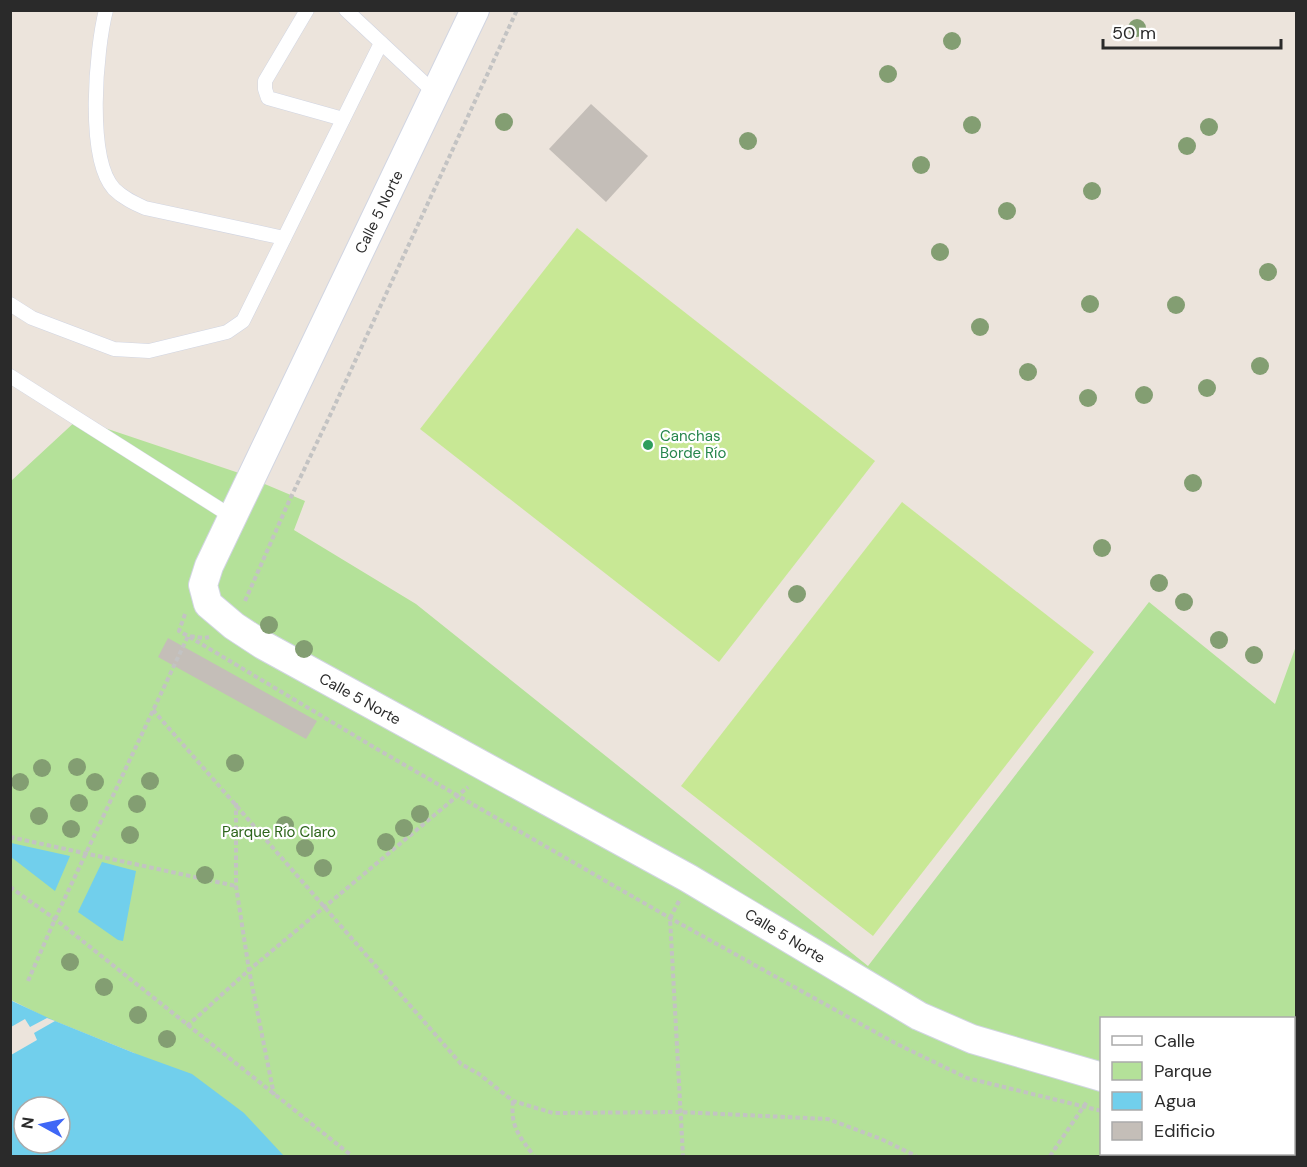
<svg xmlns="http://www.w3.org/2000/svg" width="1307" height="1167" font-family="'DM Sans',sans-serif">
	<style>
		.green { fill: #b4e199; fill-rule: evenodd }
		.pitch { fill: #c8e895 }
		.water { fill: #71cfec; fill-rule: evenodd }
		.pier { fill: #ece4dc }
		.building { fill: #c4beb8 }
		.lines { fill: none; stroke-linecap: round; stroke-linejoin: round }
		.lane-casing { stroke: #d1d5e2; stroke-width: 15 }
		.street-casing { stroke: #d1d5e2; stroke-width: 30 }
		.path { stroke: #c3c3c3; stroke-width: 4; stroke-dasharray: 4.5 3; stroke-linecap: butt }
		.lane { stroke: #fff; stroke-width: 14 }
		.street { stroke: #fff; stroke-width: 28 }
		.tree { fill: #839e72 }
		.leisure-dot { fill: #2e9e5b; stroke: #fff; stroke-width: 2 }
		.labels { text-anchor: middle; stroke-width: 4.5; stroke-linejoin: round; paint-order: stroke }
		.street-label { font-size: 15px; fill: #2a2a2a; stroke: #fff }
		.leisure-label { font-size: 15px; fill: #27864d; stroke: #fff; text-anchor: start }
		.park-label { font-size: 15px; fill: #2d651b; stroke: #fff }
	</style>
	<rect width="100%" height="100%" fill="#ece4dc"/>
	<path class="green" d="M 78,419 L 236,472 L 305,501 L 294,530 L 416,604 L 868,966 L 1149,602 L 1275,704 L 1296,646 L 1296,1156 L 261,1156 L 134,1053 L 47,1018 L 11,1000 L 11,481 ZM 1102,1018 L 1294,1018 L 1294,1154 L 1102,1154 Z"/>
	<g class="pitch">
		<path d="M 577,228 L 875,461 L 719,662 L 420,429 Z"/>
		<path d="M 902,502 L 1094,652 L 873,936 L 681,786 Z"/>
	</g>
	<g class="water">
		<path d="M 11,843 L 70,856 L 55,891 L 11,857 Z"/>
		<path d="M 102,862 L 136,871 L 123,941 L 118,940 L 78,912 Z"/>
		<path d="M 10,1000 L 55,1021 L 134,1053 L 192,1074 L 244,1113 L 284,1156 L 11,1156 ZM 24,1107 L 60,1107 L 60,1143 L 24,1143 Z"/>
	</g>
	<path class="pier" d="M 47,1018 L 55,1021 L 34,1033 L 37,1040 L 11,1055 L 11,1027 L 25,1019 L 30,1027 Z"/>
	<g class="building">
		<path d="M 591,104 L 648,156 L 606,202 L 549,149 Z"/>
		<path d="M 168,638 L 317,721 L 306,739 L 158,657 Z"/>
		<path d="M 1296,1109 L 1296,1143 L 1294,1144 L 1294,1110 Z"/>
	</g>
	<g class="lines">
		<defs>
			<g id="lane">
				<path d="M 106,10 C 96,49 86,158 114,189 C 123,198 134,203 145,208 L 284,238"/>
				<path d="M 307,10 L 265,81 L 265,89 L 268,98 L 343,119"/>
				<path d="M 346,10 L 436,94"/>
				<path d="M 10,304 L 32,318 L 114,349 L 149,351 L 227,332 L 243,321 L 381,43"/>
				<path d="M 10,376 L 234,518"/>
			</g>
			<g id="street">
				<path d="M 475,10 L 209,566 L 203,585 L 208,604 L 234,626 L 263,645 L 688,878 L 919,1016 L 972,1039 L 1102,1077"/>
				<path d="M 1294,1073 L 1296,1072"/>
			</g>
		</defs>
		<use href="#lane" class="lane-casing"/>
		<use href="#street" class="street-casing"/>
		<g class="path">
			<path d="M 245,601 L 290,499 L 333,409 L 517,10"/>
			<path d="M 185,614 L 179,631 L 188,636 L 382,752 L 670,918 L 895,1043 L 967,1078 L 1102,1111"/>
			<path d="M 153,710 L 461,1064 L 479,1074 L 513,1101 L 553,1113 L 679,1112 L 828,1119 L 881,1139 L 916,1156"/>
			<path d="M 236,803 L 236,886 L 249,970 L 274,1095"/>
			<path d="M 10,837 L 236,886"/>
			<path d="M 10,887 L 55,919 L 352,1156"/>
			<path d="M 679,901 L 670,918 L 683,1156"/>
			<path d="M 28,981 L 55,919 L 188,636 L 205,638 L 209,637"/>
			<path d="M 187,1026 L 249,970 L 468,787"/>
			<path d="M 513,1101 C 510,1127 520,1137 534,1156"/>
			<path d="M 1294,1106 L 1296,1105"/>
			<path d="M 1050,1156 L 1088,1100"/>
		</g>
		<use href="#lane" class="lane"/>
		<use href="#street" class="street"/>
	</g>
	<g class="tree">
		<circle cx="1137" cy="28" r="9"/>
		<circle cx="952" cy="41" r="9"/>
		<circle cx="888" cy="74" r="9"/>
		<circle cx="504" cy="122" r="9"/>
		<circle cx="972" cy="125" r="9"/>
		<circle cx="1209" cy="127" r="9"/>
		<circle cx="748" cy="141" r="9"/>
		<circle cx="1187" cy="146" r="9"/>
		<circle cx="921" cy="165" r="9"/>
		<circle cx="1092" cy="191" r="9"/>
		<circle cx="1007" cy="211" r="9"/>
		<circle cx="940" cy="252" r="9"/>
		<circle cx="1268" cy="272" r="9"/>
		<circle cx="1090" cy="304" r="9"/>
		<circle cx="1176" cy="305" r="9"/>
		<circle cx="980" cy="327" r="9"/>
		<circle cx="1260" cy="366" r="9"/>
		<circle cx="1028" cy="372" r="9"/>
		<circle cx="1207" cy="388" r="9"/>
		<circle cx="1144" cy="395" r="9"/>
		<circle cx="1088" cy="398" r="9"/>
		<circle cx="1193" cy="483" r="9"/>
		<circle cx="1102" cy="548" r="9"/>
		<circle cx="1159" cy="583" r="9"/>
		<circle cx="797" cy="594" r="9"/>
		<circle cx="1184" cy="602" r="9"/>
		<circle cx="269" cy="625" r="9"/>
		<circle cx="1219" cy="640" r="9"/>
		<circle cx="304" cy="649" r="9"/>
		<circle cx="1254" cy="655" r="9"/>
		<circle cx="235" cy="763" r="9"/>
		<circle cx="77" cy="767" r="9"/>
		<circle cx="42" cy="768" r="9"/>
		<circle cx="150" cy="781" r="9"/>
		<circle cx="20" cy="782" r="9"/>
		<circle cx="95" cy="782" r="9"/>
		<circle cx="79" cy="803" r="9"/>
		<circle cx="137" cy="804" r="9"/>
		<circle cx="420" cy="814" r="9"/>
		<circle cx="39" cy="816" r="9"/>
		<circle cx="285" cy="825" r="9"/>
		<circle cx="404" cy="828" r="9"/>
		<circle cx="71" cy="829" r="9"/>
		<circle cx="130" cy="835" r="9"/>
		<circle cx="386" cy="842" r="9"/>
		<circle cx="305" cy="848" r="9"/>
		<circle cx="323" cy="868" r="9"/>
		<circle cx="205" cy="875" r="9"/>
		<circle cx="70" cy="962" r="9"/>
		<circle cx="104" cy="987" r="9"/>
		<circle cx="138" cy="1015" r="9"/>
		<circle cx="167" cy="1039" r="9"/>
	</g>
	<circle class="leisure-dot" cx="648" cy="445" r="6"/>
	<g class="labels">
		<g class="street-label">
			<text transform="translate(379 212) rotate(-64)" y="5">Calle 5 Norte</text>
			<text transform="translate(360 699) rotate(29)" y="5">Calle 5 Norte</text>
			<text transform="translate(785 936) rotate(31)" y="5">Calle 5 Norte</text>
		</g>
		<g class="leisure-label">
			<text x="660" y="441">Canchas<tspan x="660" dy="17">Borde Río</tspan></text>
		</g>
		<g class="park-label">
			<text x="279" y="837">Parque Río Claro</text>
		</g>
	</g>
	<rect width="1307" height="1167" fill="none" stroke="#2a2a2a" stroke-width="24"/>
	<rect x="1100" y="1017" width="195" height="138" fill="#ffffff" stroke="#aaaaaa" stroke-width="1.5"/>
	<rect x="1112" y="1036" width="30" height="9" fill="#ffffff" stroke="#aaaaaa" stroke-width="1.5"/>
	<text x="1154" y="1047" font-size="18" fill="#2a2a2a">Calle</text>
	<rect x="1112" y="1062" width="30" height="18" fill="#b4e199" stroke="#aaaaaa" stroke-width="1.5"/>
	<text x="1154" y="1077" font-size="18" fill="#2a2a2a">Parque</text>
	<rect x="1112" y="1092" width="30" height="18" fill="#71cfec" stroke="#aaaaaa" stroke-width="1.5"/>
	<text x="1154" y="1107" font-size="18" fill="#2a2a2a">Agua</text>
	<rect x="1112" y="1122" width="30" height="18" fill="#c4beb8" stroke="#aaaaaa" stroke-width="1.5"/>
	<text x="1154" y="1137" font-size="18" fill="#2a2a2a">Edificio</text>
	<g transform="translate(42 1125) rotate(278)"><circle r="28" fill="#ffffff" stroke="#aaaaaa" stroke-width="1.5"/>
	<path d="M0-4.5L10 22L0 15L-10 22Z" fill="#3f67f6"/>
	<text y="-9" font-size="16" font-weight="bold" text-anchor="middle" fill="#2a2a2a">N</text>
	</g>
	<path d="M1103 39v9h178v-9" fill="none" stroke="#2a2a2a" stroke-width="3"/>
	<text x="1112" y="39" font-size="18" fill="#2a2a2a" stroke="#ffffff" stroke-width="4.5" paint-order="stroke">50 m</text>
</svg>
